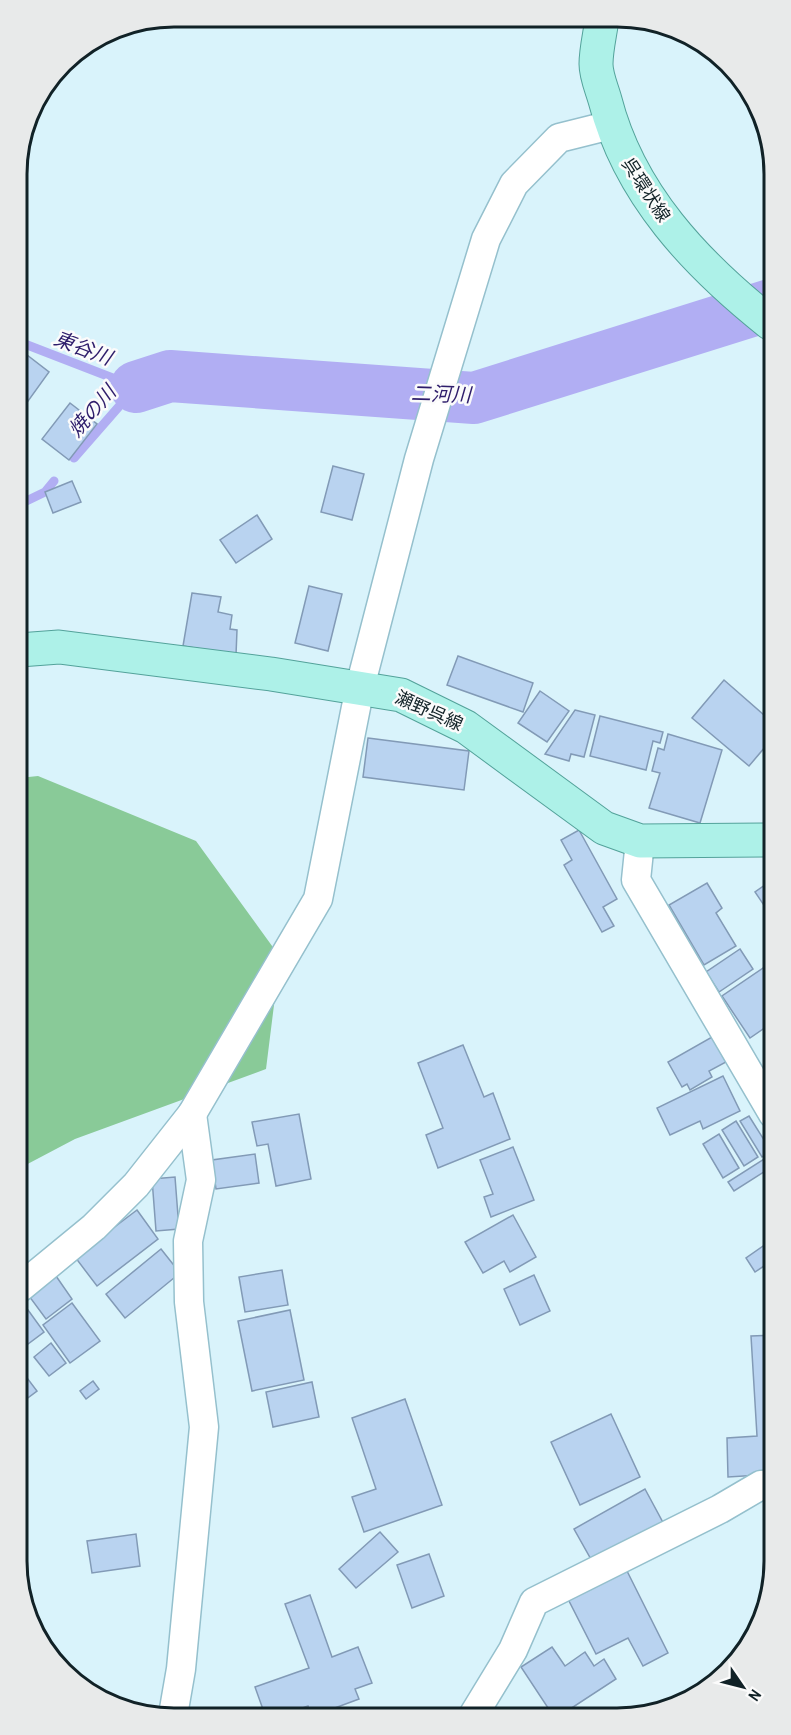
<svg xmlns="http://www.w3.org/2000/svg" width="791" height="1735" font-family="'Archivo Narrow','Noto Sans JP',sans-serif">
	<style>
		.forest { fill: #89ca98 }
		.lines { fill: none; stroke-linecap: round; stroke-linejoin: round }
		.stream { stroke: #b1aef3; stroke-width: 9 }
		.river { stroke: #b1aef3; stroke-width: 52 }
		.building { fill: #b9d3f0; stroke: #829ab6; stroke-width: 1.5 }
		.minor-casing { stroke: #95c0cd; stroke-width: 31 }
		.major-casing { stroke: #53a29a; stroke-width: 35 }
		.minor { stroke: #fff; stroke-width: 28 }
		.major { stroke: #adf1e8; stroke-width: 33 }
		.labels { text-anchor: middle; stroke-width: 5; stroke-linejoin: round; paint-order: stroke }
		.street-label { font-size: 18px; fill: #112227; stroke: #fbfbfb }
		.water-label { font-size: 20px; font-style: italic; fill: #2e1d6b; stroke: #fbfbfb }
		.rim { fill: none; stroke: #112227; stroke-width: 3 }
	</style>
	<rect width="100%" height="100%" fill="#d9f3fb"/>
	<path class="forest" d="M 38,776 L 196,841 L 280,957 L 266,1069 L 75,1139 L 20,1168 L 19,778 Z"/>
	<g class="lines">
		<g class="stream">
			<path d="M 17,341 L 136,387 L 74,458"/>
			<path d="M 18,505 L 45,492 L 54,481"/>
		</g>
		<path class="river" d="M 136,387 L 170,376 L 474,398 L 770,305"/>
	</g>
	<g class="building">
		<path d="M 18,348 L 49,372 L 18,415 Z"/>
		<path d="M 70,403 L 97,424 L 69,460 L 42,439 Z"/>
		<path d="M 333,466 L 364,474 L 352,520 L 321,512 Z"/>
		<path d="M 72,481 L 81,502 L 53,513 L 45,492 Z"/>
		<path d="M 257,515 L 272,539 L 236,563 L 220,540 Z"/>
		<path d="M 309,586 L 342,594 L 328,651 L 295,643 Z"/>
		<path d="M 192,593 L 221,597 L 218,612 L 232,615 L 230,629 L 237,630 L 236,655 L 183,646 Z"/>
		<path d="M 458,656 L 533,683 L 523,712 L 447,685 Z"/>
		<path d="M 724,680 L 771,721 L 771,740 L 749,766 L 692,718 Z"/>
		<path d="M 540,691 L 569,711 L 547,742 L 518,723 Z"/>
		<path d="M 575,710 L 595,715 L 584,757 L 571,754 L 569,761 L 545,754 Z"/>
		<path d="M 600,716 L 663,732 L 660,743 L 653,741 L 646,770 L 590,756 Z"/>
		<path d="M 668,734 L 722,750 L 700,823 L 649,808 L 660,773 L 652,771 L 658,748 L 664,750 Z"/>
		<path d="M 368,738 L 469,751 L 464,790 L 363,777 Z"/>
		<path d="M 579,830 L 617,899 L 603,907 L 614,926 L 602,932 L 564,865 L 572,860 L 561,840 Z"/>
		<path d="M 772,880 L 772,917 L 755,892 Z"/>
		<path d="M 707,883 L 722,908 L 716,913 L 736,946 L 704,965 L 669,905 Z"/>
		<path d="M 740,949 L 753,969 L 719,992 L 706,972 Z"/>
		<path d="M 772,962 L 772,1023 L 750,1038 L 722,996 Z"/>
		<path d="M 712,1037 L 726,1062 L 709,1071 L 712,1077 L 690,1090 L 687,1084 L 682,1087 L 668,1062 Z"/>
		<path d="M 463,1045 L 484,1097 L 493,1093 L 510,1139 L 438,1168 L 426,1135 L 443,1128 L 418,1063 Z"/>
		<path d="M 723,1076 L 740,1111 L 703,1129 L 700,1121 L 670,1135 L 657,1108 Z"/>
		<path d="M 299,1114 L 311,1179 L 276,1186 L 268,1144 L 257,1146 L 252,1122 Z"/>
		<path d="M 749,1116 L 771,1151 L 762,1157 L 740,1121 Z"/>
		<path d="M 736,1121 L 758,1157 L 744,1166 L 722,1130 Z"/>
		<path d="M 719,1134 L 739,1168 L 723,1178 L 703,1144 Z"/>
		<path d="M 513,1147 L 534,1200 L 491,1217 L 484,1197 L 493,1194 L 480,1160 Z"/>
		<path d="M 255,1154 L 259,1183 L 216,1189 L 212,1160 Z"/>
		<path d="M 769,1156 L 773,1166 L 734,1191 L 728,1182 Z"/>
		<path d="M 175,1177 L 179,1229 L 156,1231 L 152,1179 Z"/>
		<path d="M 137,1210 L 158,1239 L 97,1286 L 75,1257 Z"/>
		<path d="M 513,1215 L 536,1257 L 510,1272 L 504,1261 L 483,1273 L 465,1242 Z"/>
		<path d="M 766,1244 L 773,1255 L 773,1260 L 755,1272 L 746,1258 Z"/>
		<path d="M 161,1249 L 180,1273 L 125,1318 L 106,1294 Z"/>
		<path d="M 282,1270 L 288,1305 L 245,1312 L 239,1277 Z"/>
		<path d="M 534,1275 L 550,1311 L 520,1325 L 504,1289 Z"/>
		<path d="M 56,1276 L 72,1299 L 46,1319 L 29,1296 Z"/>
		<path d="M 72,1303 L 100,1341 L 70,1363 L 43,1325 Z"/>
		<path d="M 28,1310 L 44,1332 L 24,1347 L 21,1343 L 21,1315 Z"/>
		<path d="M 290,1310 L 304,1380 L 252,1391 L 238,1321 Z"/>
		<path d="M 773,1335 L 774,1474 L 728,1477 L 727,1438 L 757,1436 L 751,1336 Z"/>
		<path d="M 51,1343 L 66,1363 L 49,1376 L 34,1357 Z"/>
		<path d="M 21,1370 L 37,1391 L 21,1403 Z"/>
		<path d="M 93,1381 L 99,1389 L 86,1399 L 80,1391 Z"/>
		<path d="M 312,1382 L 319,1417 L 273,1427 L 266,1392 Z"/>
		<path d="M 405,1399 L 442,1505 L 364,1532 L 352,1497 L 376,1489 L 352,1418 Z"/>
		<path d="M 611,1414 L 640,1477 L 580,1505 L 551,1442 Z"/>
		<path d="M 645,1489 L 666,1528 L 592,1561 L 574,1529 Z"/>
		<path d="M 380,1532 L 398,1552 L 356,1588 L 339,1569 Z"/>
		<path d="M 136,1534 L 140,1566 L 92,1573 L 87,1541 Z"/>
		<path d="M 429,1554 L 444,1596 L 412,1608 L 397,1565 Z"/>
		<path d="M 625,1567 L 668,1653 L 643,1666 L 628,1638 L 596,1654 L 567,1597 Z"/>
		<path d="M 310,1595 L 332,1657 L 358,1647 L 372,1683 L 355,1689 L 359,1699 L 316,1715 L 311,1715 L 308,1706 L 283,1715 L 265,1715 L 255,1687 L 309,1668 L 285,1604 Z"/>
		<path d="M 552,1647 L 565,1666 L 585,1652 L 594,1666 L 604,1659 L 616,1679 L 564,1713 L 552,1714 L 521,1667 Z"/>
	</g>
	<g class="lines">
		<defs>
			<g id="minor">
				<path d="M 640,841 L 636,880 L 773,1114"/>
				<path d="M 21,1287 L 94,1227 L 136,1185 L 192,1114 L 318,899 L 360,687 L 419,459 L 486,239 L 514,184 L 559,138 L 611,125"/>
				<path d="M 474,1714 L 513,1650 L 534,1602 L 720,1509 L 761,1485 L 774,1484"/>
				<path d="M 173,1715 L 181,1669 L 204,1427 L 189,1302 L 188,1241 L 201,1180 L 192,1114"/>
			</g>
			<g id="major">
				<path d="M 602,19 C 600,34 596,50 596,64 C 596,76 602,89 605,100 C 629,194 696,264 770,323"/>
				<path d="M 19,650 L 59,647 L 271,674 L 401,695 L 466,727 L 604,828 L 640,841 L 772,840"/>
			</g>
		</defs>
		<use href="#minor" class="minor-casing"/>
		<use href="#major" class="major-casing"/>
		<use href="#minor" class="minor"/>
		<use href="#major" class="major"/>
	</g>
	<g class="labels">
		<g class="street-label">
			<text transform="translate(646 190) rotate(57)" y="6">呉環状線</text>
			<text transform="translate(429 711) rotate(24)" y="6">瀬野呉線</text>
		</g>
		<g class="water-label">
			<text transform="translate(83 348) rotate(21)" y="7">東谷川</text>
			<text transform="translate(441 394) rotate(2)" y="7">二河川</text>
			<text transform="translate(92 411) rotate(-49)" y="7">焼の川</text>
		</g>
	</g>
	<path d="M0 0H791V1735H0ZM174 27H617A147 147 0 0 1 764 174V1561A147 147 0 0 1 617 1708H174A147 147 0 0 1 27 1561V174A147 147 0 0 1 174 27Z" fill="#e8eaea" fill-rule="evenodd"/>
	<path class="rim" d="M174 27H617A147 147 0 0 1 764 174V1561A147 147 0 0 1 617 1708H174A147 147 0 0 1 27 1561V174A147 147 0 0 1 174 27Z"/>
	<g transform="translate(743 1687) rotate(125)" stroke="#fbfbfb" stroke-width="4.5" paint-order="stroke">
	<path d="M0-4.5L10 22L0 15L-10 22Z" fill="#112227"/>
	<text y="-9" font-size="16" font-weight="bold" text-anchor="middle" fill="#112227">N</text>
	</g>
</svg>
